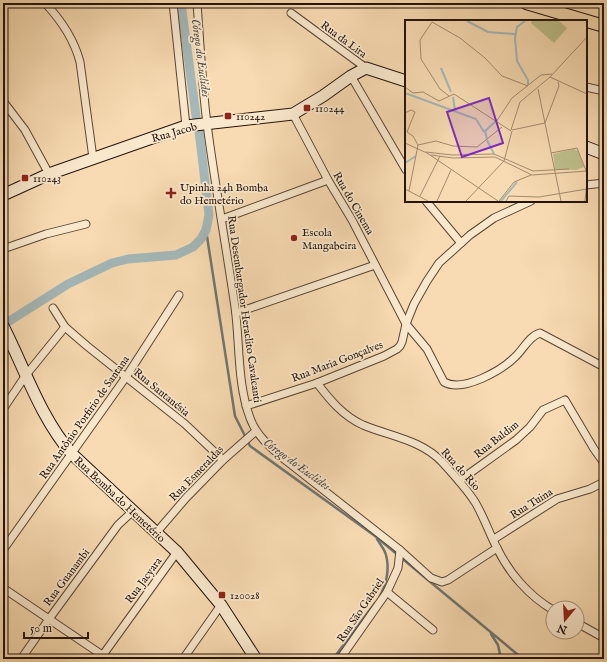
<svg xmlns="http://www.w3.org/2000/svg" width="607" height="662" font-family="'IM FELL English',serif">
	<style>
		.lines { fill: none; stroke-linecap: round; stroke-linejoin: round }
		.stream { stroke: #707673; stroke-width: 2.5 }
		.canal { stroke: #a4b8b9; stroke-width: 9 }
		.street-casing { stroke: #584535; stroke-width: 9 }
		.secondary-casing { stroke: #23130b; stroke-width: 13 }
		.primary-casing { stroke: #23130b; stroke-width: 14 }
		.street { stroke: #fae8cd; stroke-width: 7 }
		.secondary { stroke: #fae8cd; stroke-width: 11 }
		.primary { stroke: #f8dbb2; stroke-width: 12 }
		.poi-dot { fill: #8f2418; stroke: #fae8cd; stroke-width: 1.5 }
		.labels { text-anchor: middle; stroke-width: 3.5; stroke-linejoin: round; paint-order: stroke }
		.street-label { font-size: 11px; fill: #23130b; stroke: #fae8cd }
		.poi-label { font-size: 11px; fill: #23130b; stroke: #fae8cd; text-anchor: start }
		.water-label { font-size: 12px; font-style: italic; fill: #504d48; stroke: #fae8cd }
		.inset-river { fill: none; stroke: #a4b8b9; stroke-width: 2 }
		.inset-road { fill: none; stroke: #a38b6f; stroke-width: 1 }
		.view { fill: #7b2cbf; fill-opacity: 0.15; stroke: #7b2cbf; stroke-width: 2 }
		.inset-edge { fill: none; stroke: #23130b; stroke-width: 2 }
	</style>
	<rect width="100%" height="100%" fill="#f8dbb2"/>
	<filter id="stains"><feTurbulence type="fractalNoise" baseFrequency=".005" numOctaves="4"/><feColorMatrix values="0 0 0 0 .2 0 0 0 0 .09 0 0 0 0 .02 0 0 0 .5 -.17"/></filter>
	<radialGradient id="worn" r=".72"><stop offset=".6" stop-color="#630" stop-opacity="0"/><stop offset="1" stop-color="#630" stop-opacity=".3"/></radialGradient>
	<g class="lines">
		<g class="stream">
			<path d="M 206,230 L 235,416 L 250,446 L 375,536 L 523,659"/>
			<path d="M 377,539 C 380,544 385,550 386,555 C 390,570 386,585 379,598"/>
			<path d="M 491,634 L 498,645 L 501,659"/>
			<path d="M 333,659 L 375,603"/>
		</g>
		<g class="canal">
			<path d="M 181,3 L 196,116"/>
			<path d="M 3,325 L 68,284 L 112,263 L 128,259 L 176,255 L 193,247 L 201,239 L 206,230 L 209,215 L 199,131"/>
		</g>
		<defs>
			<g id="street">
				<path d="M 45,3 C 61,20 74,39 80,62 L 93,158"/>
				<path d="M 173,3 L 186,126"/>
				<path d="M 197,3 C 200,43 202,84 207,124 C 215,185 226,246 235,307 C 240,343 237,383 250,418 C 256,435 270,447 284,459 L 400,550 L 398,568 L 387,592 L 340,659"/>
				<path d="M 291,13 L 366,68"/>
				<path d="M 351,76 L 406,170"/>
				<path d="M 586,87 L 604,91"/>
				<path d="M 3,101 L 25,130 L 49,174"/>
				<path d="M 293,114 L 328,180 L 352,220 L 406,324 L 427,349 L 444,382 C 463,393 502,370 515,357 C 523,350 529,336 540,333 L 604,367"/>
				<path d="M 586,185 L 604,183"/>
				<path d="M 426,201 L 461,243"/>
				<path d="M 222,219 L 328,180"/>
				<path d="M 3,249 L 46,234 L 86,224"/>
				<path d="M 53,308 L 65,327 L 87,346 L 185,424 L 223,460"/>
				<path d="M 236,313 L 375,265"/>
				<path d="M 317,383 C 330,400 343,416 363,425 C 389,436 422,440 442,462 C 453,474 466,488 475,502 C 484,517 489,533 497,548 C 509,573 529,596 553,610"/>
				<path d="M 246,406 L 317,383 L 384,356 L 397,349 L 400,346 L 402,342 L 406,324 L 414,304 L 427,281 L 439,263 L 470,235 L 494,218 L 531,201"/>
				<path d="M 3,409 L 26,375 L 65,327"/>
				<path d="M 459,481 L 516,440 L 530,427 L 543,410 L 565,400 L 594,449 L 604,463"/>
				<path d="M 156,533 L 186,498 L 223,460 L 256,431"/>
				<path d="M 494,539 L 557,499 L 590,489 L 604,482"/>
				<path d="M 3,550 L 126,377 L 179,295"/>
				<path d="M 400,550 L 431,578 L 442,582 L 448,580 L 497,548"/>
				<path d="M 3,588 L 108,659"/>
				<path d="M 387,592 L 433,630"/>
				<path d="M 577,623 L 604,638"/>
				<path d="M 21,659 L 49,619 L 118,525 L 133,511"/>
				<path d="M 100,659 L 177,552"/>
				<path d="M 183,659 L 221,605"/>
			</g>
			<g id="secondary">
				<path d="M 586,147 L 604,154"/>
				<path d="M 3,195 L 49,174 L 186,126 L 293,114 L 323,96 L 351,76 L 366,68 L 406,81"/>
				<path d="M 3,326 C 25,369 40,417 72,454 L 177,552 L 221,605 L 256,659"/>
			</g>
			<path id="primary" d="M 526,3 L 604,26"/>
		</defs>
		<use href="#street" class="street-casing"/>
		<use href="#secondary" class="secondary-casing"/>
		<use href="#primary" class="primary-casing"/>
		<use href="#street" class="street"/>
		<use href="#secondary" class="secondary"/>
		<use href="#primary" class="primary"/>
	</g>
	<g class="poi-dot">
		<rect x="303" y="104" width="8" height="8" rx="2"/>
		<rect x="224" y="112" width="8" height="8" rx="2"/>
		<rect x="21" y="174" width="8" height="8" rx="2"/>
		<path d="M169 187h4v4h4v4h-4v4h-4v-4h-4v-4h4z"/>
		<circle cx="294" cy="238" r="4"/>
		<rect x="218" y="591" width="8" height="8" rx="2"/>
	</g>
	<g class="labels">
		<g class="street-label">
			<text transform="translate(344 39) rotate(36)" y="4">Rua da Lira</text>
			<text transform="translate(174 132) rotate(-16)" y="4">Rua Jacob</text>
			<text transform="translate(354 203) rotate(60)" y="4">Rua do Cinema</text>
			<text transform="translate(245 309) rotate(82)" y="4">Rua Desembargador Heraclito Cavalcanti</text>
			<text transform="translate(337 361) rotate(-21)" y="4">Rua Maria Gonçalves</text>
			<text transform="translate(162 392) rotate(39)" y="4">Rua Santanésia</text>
			<text transform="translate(84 417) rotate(-55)" y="4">Rua Antônio Porfirio de Santana</text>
			<text transform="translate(496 439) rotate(-38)" y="4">Rua Baldim</text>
			<text transform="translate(461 469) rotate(48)" y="4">Rua do Rio</text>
			<text transform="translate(196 473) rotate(-46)" y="4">Rua Esmeraldas</text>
			<text transform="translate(120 499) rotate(43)" y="4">Rua Bomba do Hemetério</text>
			<text transform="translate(531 503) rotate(-32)" y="4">Rua Tuina</text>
			<text transform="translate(66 577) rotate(-53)" y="4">Rua Guanambi</text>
			<text transform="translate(143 580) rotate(-54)" y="4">Rua Jacyara</text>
			<text transform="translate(360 610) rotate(-56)" y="4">Rua São Gabriel</text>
		</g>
		<g class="poi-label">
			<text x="315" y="112">110244</text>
			<text x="236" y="120">110242</text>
			<text x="33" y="182">110243</text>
			<text x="180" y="191">Upinha 24h Bomba<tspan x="180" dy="13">do Hemetério</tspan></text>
			<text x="302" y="236">Escola<tspan x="302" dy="13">Mangabeira</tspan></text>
			<text x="230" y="599">120028</text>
		</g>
		<g class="water-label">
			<text transform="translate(201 58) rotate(82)" y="4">Córego do Euclides</text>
			<text transform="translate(297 464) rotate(36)" y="4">Córego do Euclides</text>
		</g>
	</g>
	<g transform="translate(405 20)">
		<rect width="182" height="182" fill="#f8dbb2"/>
		<path d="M 127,1 L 154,1 L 162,8 L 149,23 L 126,3 ZM 169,129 L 173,131 L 179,147 L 171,150 L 150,149 L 148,134 Z" fill="#bec08c"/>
		<path class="inset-river" d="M 62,1 L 83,12 L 110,14M 120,1 L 112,7 L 110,18 L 112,41 L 123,60 L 123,65M 36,48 L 46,72M 0,73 L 71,99 L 79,112M 48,77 L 50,90M 82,119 L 80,111 L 92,100M 82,120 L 89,134M 0,143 L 11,136M 96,181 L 112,162"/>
		<path class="inset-road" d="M 27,2 L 55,18 L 80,38 L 97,56 L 123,66M 27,2 L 15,20 L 16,39 L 35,69 L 44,76M 145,57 L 182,74M 0,67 L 8,73 L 18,72 L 34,81 L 49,74 L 106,111M 133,69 L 156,181M 0,93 L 6,90 L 10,92 L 2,112 L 8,116 L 13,125M 91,102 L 107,78 L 136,55 L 147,54M 140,103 L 154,66 L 153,62M 106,110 L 115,82 L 145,57 L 182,17M 107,110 L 140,103M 0,123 L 22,133 L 93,181M 21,132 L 47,135 L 89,134 L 128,151 L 164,149M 146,133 L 172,128 L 182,153M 26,135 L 48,138 L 90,137 L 127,155 L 182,151M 0,169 L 23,181M 4,171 L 13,125 L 31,121 L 48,126 L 72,127 L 97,107M 15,176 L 35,136M 32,181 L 46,150M 61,181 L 99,141 L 107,111M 94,181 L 109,162 L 126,155M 101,181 L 104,176 L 134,177 L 182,169M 180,181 L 182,162"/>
		<path class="view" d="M 84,78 L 98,123 L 57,137 L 42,92 Z"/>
		<rect width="182" height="182" class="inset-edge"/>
	</g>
	<rect width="607" height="662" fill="none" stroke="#f8dbb2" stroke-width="16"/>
	<rect x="4" y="4" width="599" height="654" fill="none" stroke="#23130b" stroke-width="2"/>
	<rect x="8" y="8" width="591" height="646" fill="none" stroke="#23130b"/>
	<g transform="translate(565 620) rotate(198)"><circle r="19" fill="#fae8cd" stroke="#a4937f"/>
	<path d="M0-3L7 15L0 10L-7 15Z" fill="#8f2418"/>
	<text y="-6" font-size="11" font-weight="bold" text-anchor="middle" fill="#23130b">N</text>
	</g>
	<path d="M24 632v6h64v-6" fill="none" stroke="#23130b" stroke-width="2"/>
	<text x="30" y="632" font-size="12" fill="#23130b" stroke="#fae8cd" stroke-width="3" paint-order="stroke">50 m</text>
	<rect width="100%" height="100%" filter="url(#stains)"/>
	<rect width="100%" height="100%" fill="url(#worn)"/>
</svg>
